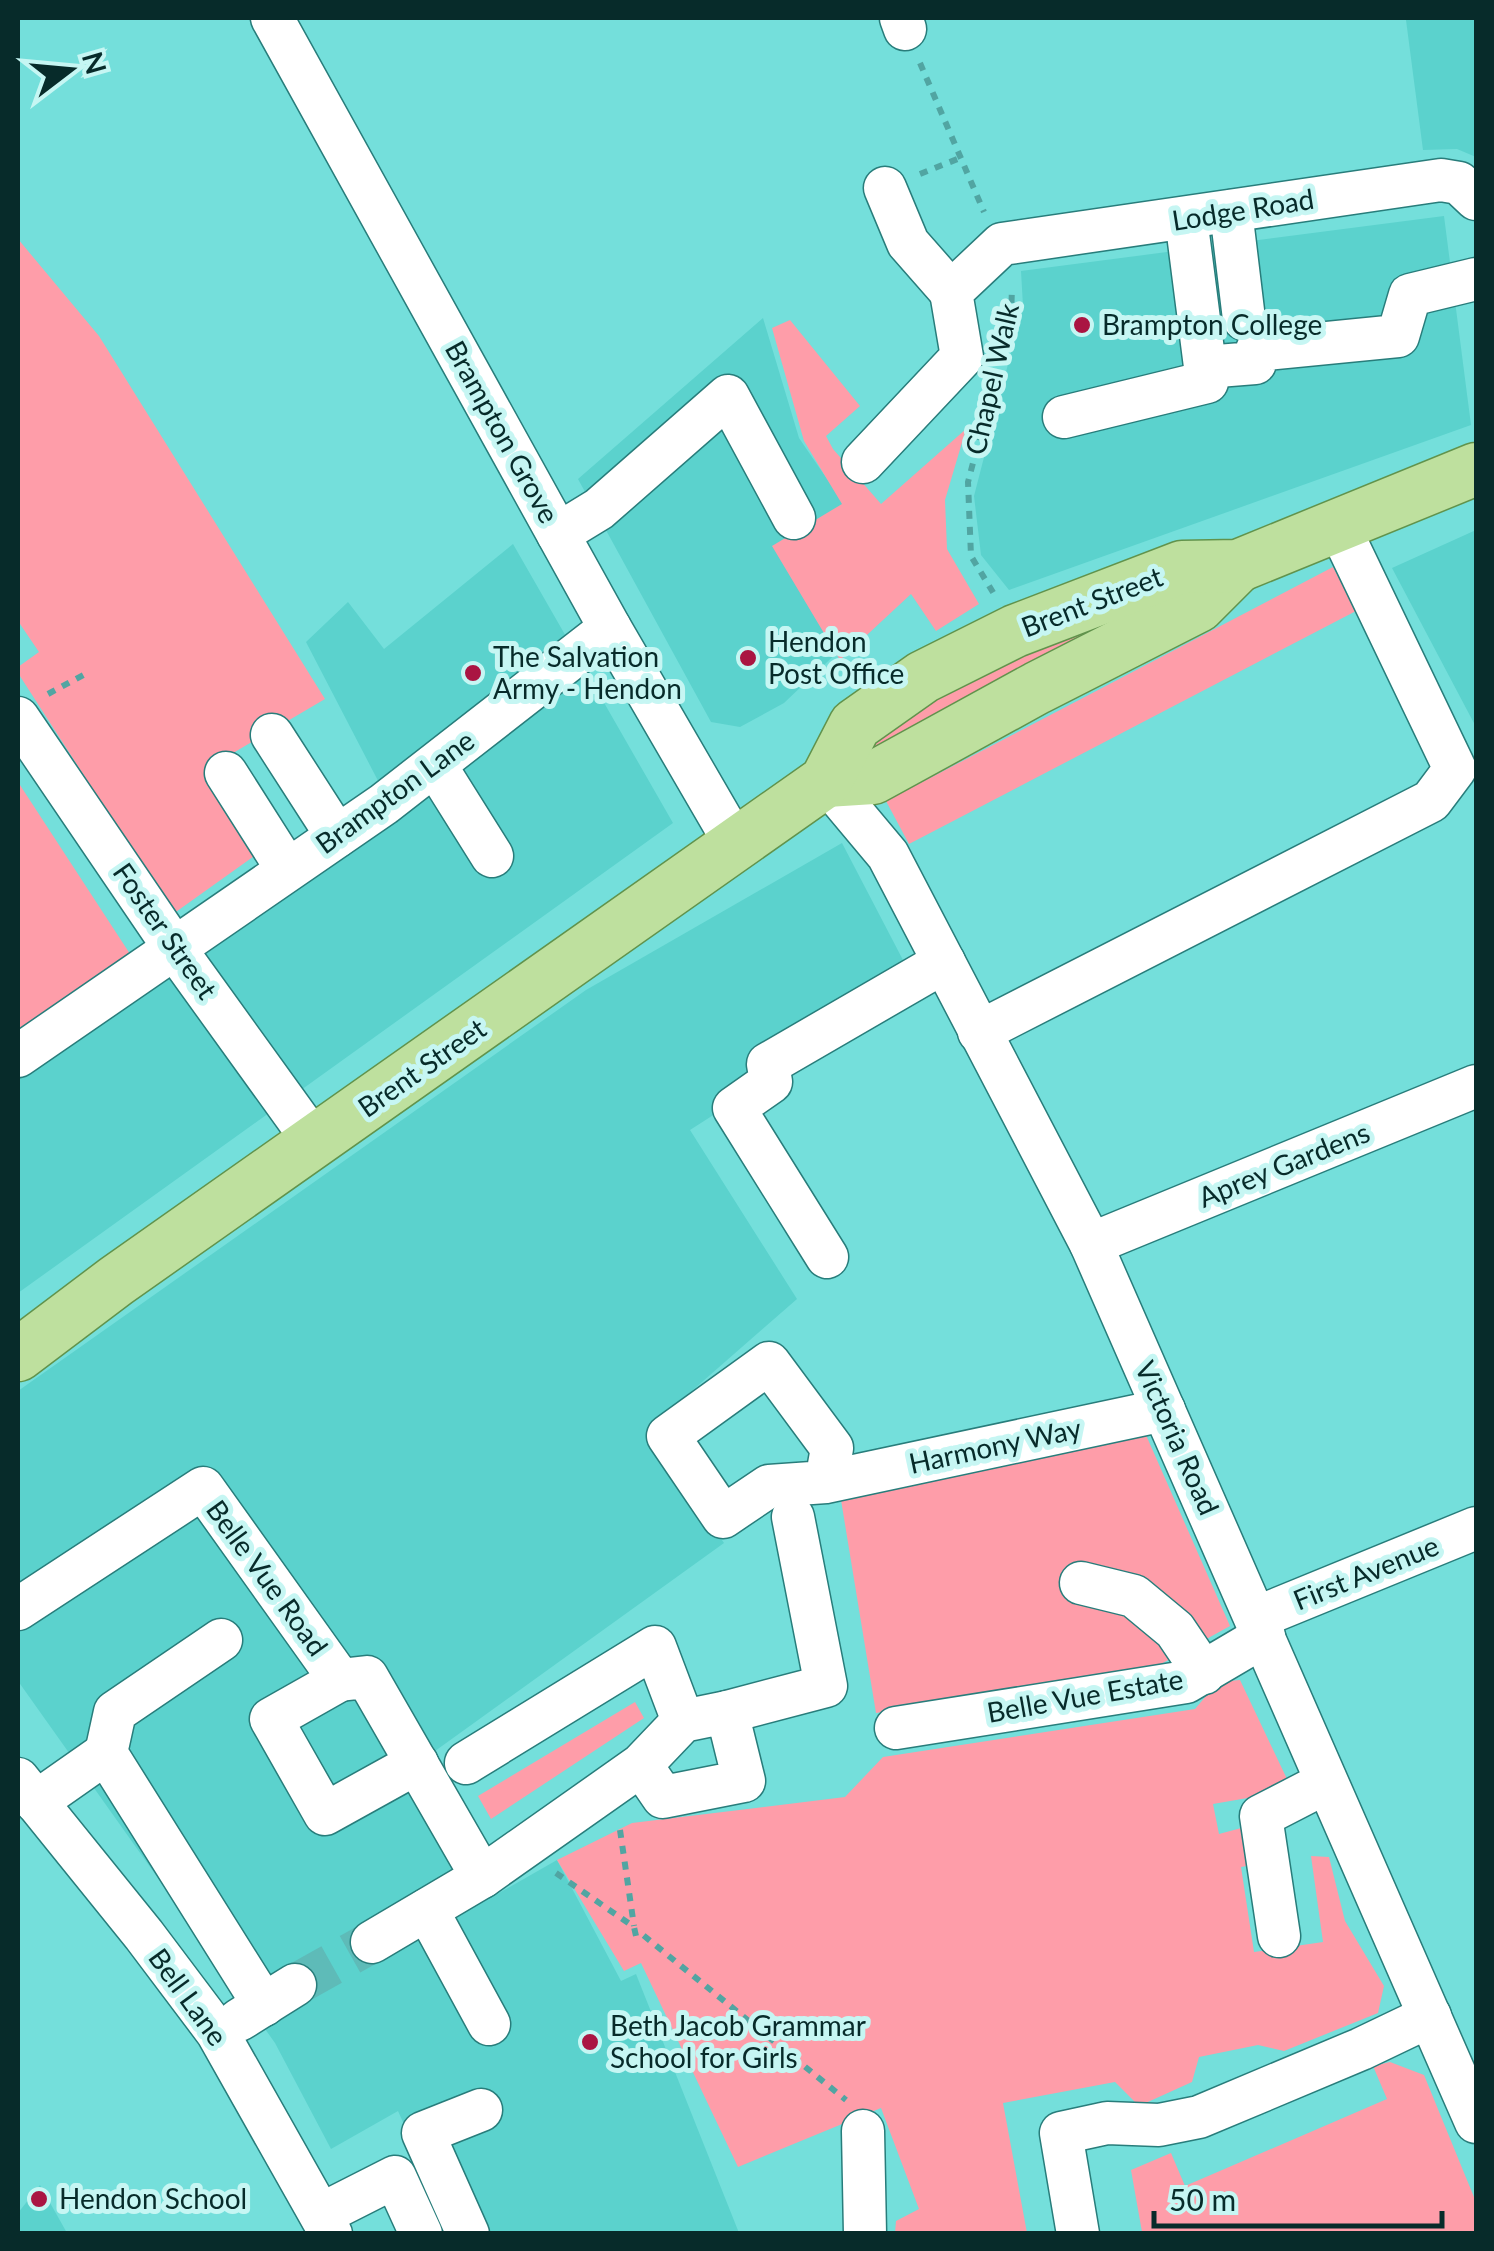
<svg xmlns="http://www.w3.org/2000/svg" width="1494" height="2251" font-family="Lato,sans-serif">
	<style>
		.built { fill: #5bd2cd }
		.green { fill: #fe9da9 }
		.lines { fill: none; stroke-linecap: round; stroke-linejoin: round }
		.minor-tunnel { stroke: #5ebbb8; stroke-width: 42; stroke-dasharray: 42 21; stroke-linecap: butt }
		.minor-casing { stroke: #287d7b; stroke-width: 45 }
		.major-casing { stroke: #61934c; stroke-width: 55 }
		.path { stroke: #51a5a2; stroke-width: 6; stroke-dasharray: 8 8; stroke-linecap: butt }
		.minor { stroke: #fff; stroke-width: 42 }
		.major { stroke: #bee09e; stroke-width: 52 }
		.poi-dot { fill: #aa1542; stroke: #c6f6f3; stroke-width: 4 }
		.labels { text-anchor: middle; stroke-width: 10; stroke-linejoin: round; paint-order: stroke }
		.street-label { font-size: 28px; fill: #072b2a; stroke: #c6f6f3 }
		.poi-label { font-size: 28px; fill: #072b2a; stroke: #c6f6f3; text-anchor: start }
	</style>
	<rect width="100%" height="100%" fill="#74dfdb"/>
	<g class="built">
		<path d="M 1423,18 L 1476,18 L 1476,157 L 1457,149 L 1423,150 L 1406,20 Z"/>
		<path d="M 1444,216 L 1471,425 L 1009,590 L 981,555 L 974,496 L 1023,306 L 1021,271 Z"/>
		<path d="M 763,318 L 799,438 L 903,590 L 784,703 L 740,727 L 711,722 L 578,479 Z"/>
		<path d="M 1476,530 L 1476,529 L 1476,727 L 1392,568 Z"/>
		<path d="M 513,544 L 673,823 L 18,1293 L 18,1057 L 388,800 L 306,642 L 348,602 L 384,649 Z"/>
		<path d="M 842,843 L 916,985 L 690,1130 L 797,1299 L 646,1431 L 724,1543 L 417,1764 L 492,1897 L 557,1860 L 621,1981 L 636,1974 L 739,2233 L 453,2233 L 398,2111 L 331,2149 L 275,2043 L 18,1681 L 18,1391 L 586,990 Z"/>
		<path d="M 40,2185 L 67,2233 L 18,2233 L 18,2213 Z"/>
	</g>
	<g class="green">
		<path d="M 18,239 L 99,336 L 325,699 L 211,766 L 264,849 L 173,914 L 18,673 L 18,667 L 39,652 L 18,621 Z"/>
		<path d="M 790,320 L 860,406 L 826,436 L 833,449 L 881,504 L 966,429 L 945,500 L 947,549 L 979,604 L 936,631 L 911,594 L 840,660 L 772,546 L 842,504 L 804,441 L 772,328 Z"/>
		<path d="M 1333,567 L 1356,611 L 909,844 L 886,801 Z"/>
		<path d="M 1193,582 L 870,771 L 864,740 L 1011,645 Z"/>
		<path d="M 18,782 L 132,957 L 18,1040 Z"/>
		<path d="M 1146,1435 L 1230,1626 L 1152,1669 L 876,1713 L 841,1500 Z"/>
		<path d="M 1240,1680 L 1287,1779 L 1259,1796 L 1213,1804 L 1219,1834 L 1245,1827 L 1257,1864 L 1241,1867 L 1254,1952 L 1323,1942 L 1311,1856 L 1329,1857 L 1345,1921 L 1384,1986 L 1378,2013 L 1284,2051 L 1258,2045 L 1199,2057 L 1192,2082 L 1139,2106 L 1115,2082 L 1003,2103 L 1027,2233 L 895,2233 L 896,2221 L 919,2209 L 881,2108 L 738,2167 L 641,1963 L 624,1971 L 557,1860 L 632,1823 L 845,1797 L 883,1757 L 1195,1709 L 1218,1682 Z"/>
		<path d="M 635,1702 L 644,1718 L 491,1819 L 478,1796 Z"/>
		<path d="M 1390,2062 L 1424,2075 L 1476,2202 L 1476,2233 L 1137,2233 L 1142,2232 L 1131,2170 L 1171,2153 L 1185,2186 L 1387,2099 L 1373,2066 Z"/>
	</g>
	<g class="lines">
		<path class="minor-tunnel" d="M 295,1985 L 372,1942"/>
		<defs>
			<g id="minor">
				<path d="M 272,18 L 610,628 L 736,845"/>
				<path d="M 901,18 L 905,29"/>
				<path d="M 885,188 L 908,243 L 951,292"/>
				<path d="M 1231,211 L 1244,319"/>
				<path d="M 1205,367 L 1255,363 L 1257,350 L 1398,336 L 1410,295 L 1476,279"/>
				<path d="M 1064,417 L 1207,382 L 1186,218"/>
				<path d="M 863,462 L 962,357 L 951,292 L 1002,244 L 1441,180 L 1459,183 L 1476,199"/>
				<path d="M 558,534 L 599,509 L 728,396 L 794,518"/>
				<path d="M 18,718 L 173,946 L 315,1143"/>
				<path d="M 272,735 L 337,836"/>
				<path d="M 435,765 L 492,856"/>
				<path d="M 226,773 L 287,869"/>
				<path d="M 826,781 L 888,855 L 1091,1244 L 1476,2122"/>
				<path d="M 979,1032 L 1431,801 L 1455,769 L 1338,525"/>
				<path d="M 18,1056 L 384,804 L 610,628"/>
				<path d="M 1091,1244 L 1476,1086"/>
				<path d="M 827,1257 L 734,1108 L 771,1082 L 768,1064 L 944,962"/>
				<path d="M 826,1482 L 832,1448 L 769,1363 L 668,1436 L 723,1517 L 769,1486 L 826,1482 L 1164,1410"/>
				<path d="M 1081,1583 L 1134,1596 L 1175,1630 L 1204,1673"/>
				<path d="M 18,1609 L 203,1488 L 340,1680 L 367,1677 L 482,1877 L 372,1942"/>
				<path d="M 1256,1618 L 1476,1528"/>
				<path d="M 221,1640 L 115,1712 L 106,1753 L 264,2005"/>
				<path d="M 340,1680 L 271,1719 L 325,1814 L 417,1763"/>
				<path d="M 727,1712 L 826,1686 L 793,1517"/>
				<path d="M 896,1728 L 1186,1682 L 1264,1636"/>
				<path d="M 466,1763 L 655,1647 L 683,1721"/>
				<path d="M 18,1779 L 144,1935 L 217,2032 L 331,2234"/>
				<path d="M 36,1802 L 106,1753"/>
				<path d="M 482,1877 L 641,1765 L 683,1721 L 727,1712 L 744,1781 L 663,1797 L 641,1765"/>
				<path d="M 427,1910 L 489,2024"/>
				<path d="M 1279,1936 L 1261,1816 L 1325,1783"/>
				<path d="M 239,2020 L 295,1985"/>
				<path d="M 863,2131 L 865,2234"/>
				<path d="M 322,2214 L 395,2177 L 421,2234"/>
				<path d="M 468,2234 L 423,2133 L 481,2110"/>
				<path d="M 1078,2234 L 1061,2133 L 1107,2123 L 1159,2125 L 1199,2117 L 1361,2049 L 1430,2016"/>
			</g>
			<g id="major">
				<path d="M 826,781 L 873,778 L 1037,688 L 1198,606 L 1238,566"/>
				<path d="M 18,1355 L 116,1281 L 826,781 L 855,725 L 923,677 L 1015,631 L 1182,567 L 1238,566 L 1476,469"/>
			</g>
		</defs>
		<use href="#minor" class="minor-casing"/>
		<use href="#major" class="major-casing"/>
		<g class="path">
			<path d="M 920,63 L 984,212"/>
			<path d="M 920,174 L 960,158"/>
			<path d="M 1003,350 L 1011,317 L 1012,288"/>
			<path d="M 993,386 L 968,482 L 971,556 L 994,594"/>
			<path d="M 48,694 L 87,673"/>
			<path d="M 620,1830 L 634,1926"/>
			<path d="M 556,1873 L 634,1927 L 636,1936 L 643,1935 L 846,2100"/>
		</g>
		<use href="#minor" class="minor"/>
		<use href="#major" class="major"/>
	</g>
	<g class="poi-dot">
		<circle cx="1082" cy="325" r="10"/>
		<circle cx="748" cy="658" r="10"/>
		<circle cx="473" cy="673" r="10"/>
		<circle cx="590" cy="2042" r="10"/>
		<circle cx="39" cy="2199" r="10"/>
	</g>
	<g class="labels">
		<g class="street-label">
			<text transform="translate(1243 210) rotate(-9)" y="10">Lodge Road</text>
			<text transform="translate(992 379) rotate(-77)" y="10">Chapel Walk</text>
			<text transform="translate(502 432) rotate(61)" y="10">Brampton Grove</text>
			<text transform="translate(1092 602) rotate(-21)" y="10">Brent Street</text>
			<text transform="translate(395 792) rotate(-36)" y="10">Brampton Lane</text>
			<text transform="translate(165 931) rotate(55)" y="10">Foster Street</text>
			<text transform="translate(422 1068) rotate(-35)" y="10">Brent Street</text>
			<text transform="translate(1284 1165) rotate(-22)" y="10">Aprey Gardens</text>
			<text transform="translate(1177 1438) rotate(66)" y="10">Victoria Road</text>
			<text transform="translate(995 1446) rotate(-12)" y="10">Harmony Way</text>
			<text transform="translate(1366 1573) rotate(-22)" y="10">First Avenue</text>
			<text transform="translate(267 1578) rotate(54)" y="10">Belle Vue Road</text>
			<text transform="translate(1085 1696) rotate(-10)" y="10">Belle Vue Estate</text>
			<text transform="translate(188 1997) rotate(54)" y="10">Bell Lane</text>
		</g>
		<g class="poi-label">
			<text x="1102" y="335">Brampton College</text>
			<text x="768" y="652">Hendon<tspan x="768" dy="32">Post Office</tspan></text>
			<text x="493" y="667">The Salvation<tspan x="493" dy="32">Army - Hendon</tspan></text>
			<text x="610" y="2036">Beth Jacob Grammar<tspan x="610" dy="32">School for Girls</tspan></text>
			<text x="59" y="2209">Hendon School</text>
		</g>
	</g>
	<rect width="1494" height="2251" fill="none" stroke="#072b2a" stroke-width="40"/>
	<g transform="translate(70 70) rotate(74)" stroke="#c6f6f3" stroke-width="8" paint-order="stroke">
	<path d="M0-8L18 38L0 25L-18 38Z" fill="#072b2a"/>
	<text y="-15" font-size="28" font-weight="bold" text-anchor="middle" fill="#072b2a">N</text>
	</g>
	<path d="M1154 2211v15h288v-15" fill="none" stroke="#072b2a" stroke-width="5"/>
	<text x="1169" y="2211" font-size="30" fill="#072b2a" stroke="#c6f6f3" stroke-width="8" paint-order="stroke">50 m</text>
</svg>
